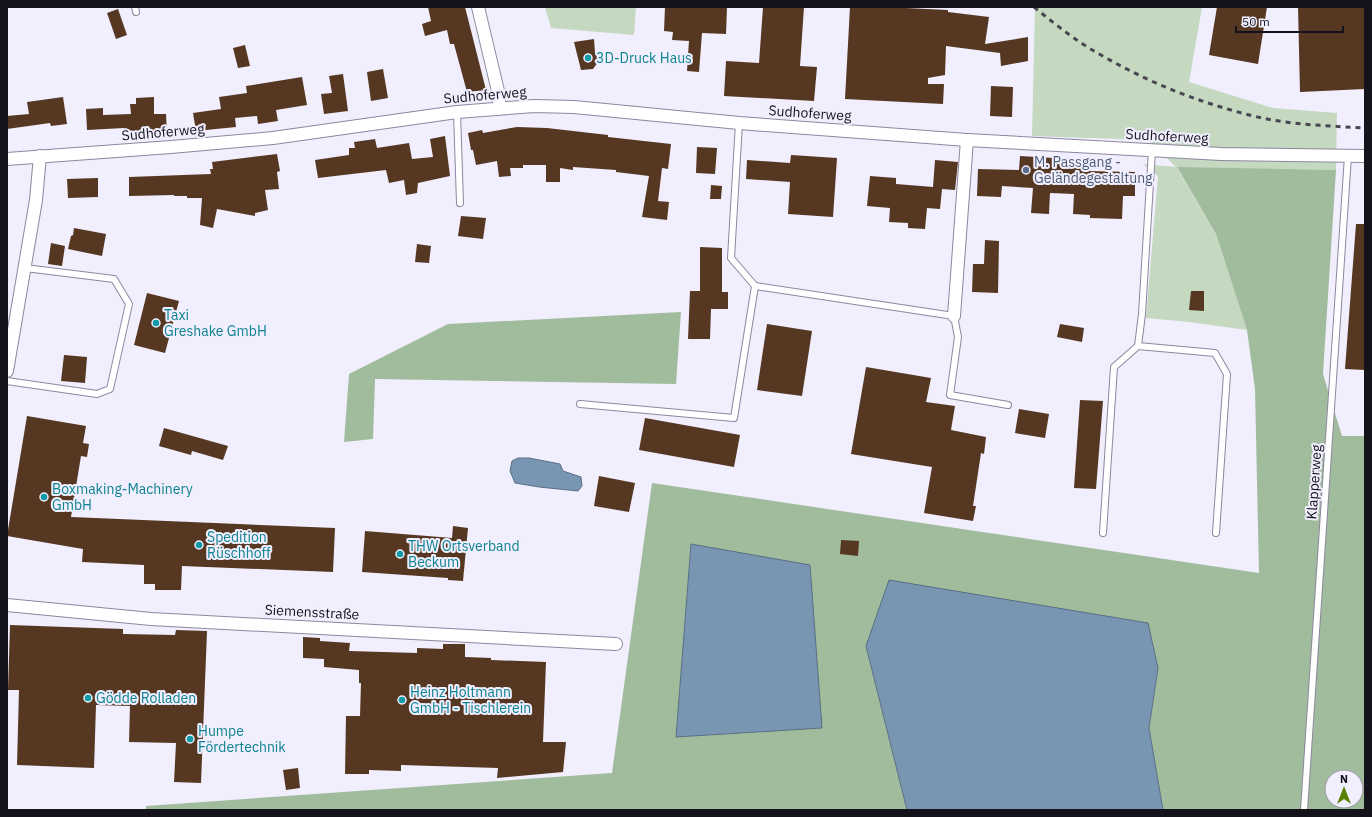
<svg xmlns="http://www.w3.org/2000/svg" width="1372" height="817" font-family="'IBM Plex Sans',sans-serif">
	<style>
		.green { fill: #c4d9c0 }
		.forest { fill: #a1bc9c; fill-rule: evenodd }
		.water { fill: #7896b2; stroke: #5a6e85 }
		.building { fill: #553722 }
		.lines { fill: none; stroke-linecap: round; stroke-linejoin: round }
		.service-casing { stroke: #8c879f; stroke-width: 8 }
		.minor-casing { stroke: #8c879f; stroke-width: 14 }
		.service { stroke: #fff; stroke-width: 6 }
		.minor { stroke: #fff; stroke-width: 12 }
		.rail { stroke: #484651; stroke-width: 3; stroke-dasharray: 5 5; stroke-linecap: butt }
		.culture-dot { fill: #0f9aa8; stroke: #f1eefe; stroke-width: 1.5 }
		.service-dot { fill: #5c6f8a; stroke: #f1eefe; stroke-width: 1.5 }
		.labels { text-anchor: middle; stroke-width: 4; stroke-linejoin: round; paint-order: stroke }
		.culture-label { font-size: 14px; fill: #0d838f; stroke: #f1eefe; text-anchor: start }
		.street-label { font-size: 14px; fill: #14121b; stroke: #f1eefe }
		.service-label { font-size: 14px; fill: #4e5e75; stroke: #f1eefe; text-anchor: start }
	</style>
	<rect width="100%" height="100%" fill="#f1eefe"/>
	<g class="green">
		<path d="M 545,7 L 636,7 L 634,35 L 551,28 Z"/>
		<path d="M 1035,7 L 1202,7 L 1189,82 L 1273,108 L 1337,113 L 1336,170 L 1177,168 L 1216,234 L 1247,330 L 1189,322 L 1146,318 L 1158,176 L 1143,164 L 1176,167 L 1148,140 L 1032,136 Z"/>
	</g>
	<g class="forest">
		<path d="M 1177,167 L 1336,170 L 1323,374 L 1342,436 L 1365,436 L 1365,810 L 1163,810 L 1149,728 L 1158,668 L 866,646 L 907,810 L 146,810 L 146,806 L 612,773 L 652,483 L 1259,573 L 1255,389 L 1247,330 L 1216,234 ZM 1332,777 L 1356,777 L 1356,801 L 1332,801 Z"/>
		<path d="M 681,312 L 676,384 L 375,379 L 373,439 L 344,442 L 349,374 L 448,324 Z"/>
	</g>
	<g class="water">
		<path d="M 518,458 L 529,458 L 560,464 L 563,471 L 581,477 L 582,486 L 578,491 L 539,487 L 515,483 L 510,471 L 512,461 Z"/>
		<path d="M 691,544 L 810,565 L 822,728 L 676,737 Z"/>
		<path d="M 889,580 L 1148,623 L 1158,668 L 1149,728 L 1163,810 L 907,810 L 866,646 Z"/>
	</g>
	<g class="building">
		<path d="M 428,7 L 465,7 L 486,90 L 467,92 L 454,44 L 450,44 L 447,30 L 425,36 L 422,24 L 431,21 Z"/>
		<path d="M 665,7 L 727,7 L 726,34 L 702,33 L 699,72 L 687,71 L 689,41 L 672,40 L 673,32 L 664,31 Z"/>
		<path d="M 763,7 L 804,7 L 800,66 L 817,67 L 814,101 L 724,96 L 726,61 L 759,63 Z"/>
		<path d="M 850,7 L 885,7 L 948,10 L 948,12 L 989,17 L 985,44 L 1028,37 L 1028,61 L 1001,66 L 1000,53 L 946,46 L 945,75 L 928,78 L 928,84 L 944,84 L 943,104 L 845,99 Z"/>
		<path d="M 1217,7 L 1267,7 L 1258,64 L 1209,55 Z"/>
		<path d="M 1298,7 L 1365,7 L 1365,89 L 1300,92 Z"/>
		<path d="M 118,9 L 127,35 L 116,39 L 107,13 Z"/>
		<path d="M 594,39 L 595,53 L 597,54 L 598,62 L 593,69 L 581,70 L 574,42 Z"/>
		<path d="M 245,45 L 250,66 L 238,68 L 233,48 Z"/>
		<path d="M 383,69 L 388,98 L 371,101 L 367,72 Z"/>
		<path d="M 343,74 L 348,111 L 324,114 L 321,94 L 332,93 L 329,76 Z"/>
		<path d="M 302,77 L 307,105 L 276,110 L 278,121 L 258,124 L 257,116 L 235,118 L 236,127 L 196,131 L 193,113 L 221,109 L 219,97 L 247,93 L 246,86 Z"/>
		<path d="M 991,86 L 1013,87 L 1012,117 L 990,116 Z"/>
		<path d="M 63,97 L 67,124 L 51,126 L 50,123 L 7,129 L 7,116 L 29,114 L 27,102 Z"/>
		<path d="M 154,97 L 154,114 L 166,114 L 167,134 L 124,135 L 124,128 L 87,130 L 86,109 L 103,108 L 103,115 L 131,114 L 130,104 L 136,104 L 136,98 Z"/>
		<path d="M 517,127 L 547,128 L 608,135 L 608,137 L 671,144 L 668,169 L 662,168 L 658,201 L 669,202 L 667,220 L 642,217 L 649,176 L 616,172 L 616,170 L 573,167 L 573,170 L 560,168 L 560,182 L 546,182 L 546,165 L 523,165 L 523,168 L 510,168 L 511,176 L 499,177 L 497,161 L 476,165 L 473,150 L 471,150 L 468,133 L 482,130 L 483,133 Z"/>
		<path d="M 445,136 L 450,176 L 418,183 L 417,193 L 406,195 L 404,180 L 389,183 L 386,170 L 318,178 L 315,160 L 349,155 L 349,148 L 355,148 L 354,142 L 375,139 L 377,148 L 409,143 L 412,159 L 433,157 L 430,139 Z"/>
		<path d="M 697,147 L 717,148 L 715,174 L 696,173 Z"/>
		<path d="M 277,154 L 280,171 L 277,172 L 279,189 L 265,190 L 268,210 L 255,213 L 255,216 L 217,209 L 213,228 L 200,225 L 202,198 L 187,198 L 187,196 L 174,196 L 174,195 L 129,196 L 129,177 L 211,174 L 210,169 L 213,169 L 212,162 Z"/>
		<path d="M 791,155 L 837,158 L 833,217 L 788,214 L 790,182 L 746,179 L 747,160 L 790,163 Z"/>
		<path d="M 1020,156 L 1088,160 L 1087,171 L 1135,172 L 1135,196 L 1123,196 L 1122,219 L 1090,218 L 1090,215 L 1073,214 L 1074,194 L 1050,193 L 1049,214 L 1031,213 L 1033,188 L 1002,186 L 1001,197 L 977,196 L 978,169 L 1019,170 Z"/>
		<path d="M 935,160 L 958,162 L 955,190 L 942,189 L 940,209 L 927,208 L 925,229 L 908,228 L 908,223 L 889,222 L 890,208 L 867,206 L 870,176 L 896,178 L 896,184 L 933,187 Z"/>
		<path d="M 98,178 L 98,197 L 68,198 L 67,179 Z"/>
		<path d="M 711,185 L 722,186 L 721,199 L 710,199 Z"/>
		<path d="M 461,216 L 486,218 L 483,239 L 458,236 Z"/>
		<path d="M 1356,224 L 1365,224 L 1365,370 L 1345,369 Z"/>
		<path d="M 74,228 L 106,234 L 102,256 L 68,249 L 71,236 L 73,235 Z"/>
		<path d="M 985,240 L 999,241 L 998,293 L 972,292 L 973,264 L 984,264 Z"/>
		<path d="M 51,243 L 65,246 L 62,266 L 48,264 Z"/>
		<path d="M 417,244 L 431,246 L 429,263 L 415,262 Z"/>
		<path d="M 700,247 L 722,248 L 722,292 L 728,292 L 728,309 L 711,309 L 710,339 L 688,339 L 690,291 L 700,291 Z"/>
		<path d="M 1191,291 L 1204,291 L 1204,311 L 1189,310 Z"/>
		<path d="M 147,293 L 179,301 L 165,353 L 134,345 Z"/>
		<path d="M 767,324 L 812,331 L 802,396 L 757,390 Z"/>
		<path d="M 1060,324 L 1084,328 L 1082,342 L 1057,337 Z"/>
		<path d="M 64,355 L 87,357 L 85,383 L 61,381 Z"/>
		<path d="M 866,367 L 931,378 L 926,402 L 955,406 L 951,430 L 986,437 L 984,454 L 981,453 L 973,506 L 976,506 L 973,521 L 924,513 L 932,467 L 851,454 Z"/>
		<path d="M 1080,400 L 1103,401 L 1096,489 L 1074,488 Z"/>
		<path d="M 1019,409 L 1049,414 L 1045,438 L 1015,433 Z"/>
		<path d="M 27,416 L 86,426 L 83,443 L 89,444 L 87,457 L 81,456 L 71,517 L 335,528 L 333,572 L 182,566 L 181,590 L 155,590 L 155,584 L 144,584 L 144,565 L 82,562 L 83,549 L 7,536 Z"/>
		<path d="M 645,418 L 740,435 L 734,467 L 639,450 Z"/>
		<path d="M 164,428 L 228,446 L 223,460 L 192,451 L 191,455 L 159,446 Z"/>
		<path d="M 599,476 L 635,483 L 629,512 L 594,506 Z"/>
		<path d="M 453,526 L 468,528 L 463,581 L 448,580 L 448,578 L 362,572 L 365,531 L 452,538 Z"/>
		<path d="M 841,540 L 859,541 L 858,556 L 840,554 Z"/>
		<path d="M 10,625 L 123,629 L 123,634 L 175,635 L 176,630 L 207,631 L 201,783 L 174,782 L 176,743 L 129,742 L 130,706 L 96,705 L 94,768 L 17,765 L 19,690 L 8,690 Z"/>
		<path d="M 303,637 L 320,638 L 320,641 L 350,643 L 349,651 L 417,653 L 417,648 L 443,649 L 443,644 L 465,644 L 465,657 L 491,658 L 491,660 L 546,662 L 543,742 L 566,742 L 563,772 L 497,778 L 498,768 L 401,765 L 401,771 L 369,770 L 369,774 L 345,774 L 346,716 L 360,716 L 361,683 L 359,683 L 359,670 L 324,667 L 324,659 L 303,658 Z"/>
		<path d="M 298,768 L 300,788 L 286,790 L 283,770 Z"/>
	</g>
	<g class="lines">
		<defs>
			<g id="service">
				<path d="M 135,7 L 136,12"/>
				<path d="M 457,112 L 460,203"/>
				<path d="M 1152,150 L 1142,314 L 1138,346 L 1215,353 L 1227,374 L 1216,533"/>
				<path d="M 755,286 L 954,316 L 958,337 L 950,395 L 1008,405"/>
				<path d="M 7,381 L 97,394 L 110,389 L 129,304 L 114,279 L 25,268"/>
				<path d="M 580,404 L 734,418 L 755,286 L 731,258 L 739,123"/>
				<path d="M 1103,533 L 1114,367 L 1138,346"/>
				<path d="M 1304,810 L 1348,156"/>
			</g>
			<g id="minor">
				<path d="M 478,7 L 498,91 L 500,108"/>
				<path d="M 7,159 L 171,147 L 273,138 L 457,112 L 534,106 L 574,107 L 739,123 L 967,140 L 1221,154 L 1365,156"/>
				<path d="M 954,316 L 967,140"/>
				<path d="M 7,371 L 36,200 L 40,156"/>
				<path d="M 7,605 L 151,619 L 616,644"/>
			</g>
		</defs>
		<use href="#service" class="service-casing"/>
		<use href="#minor" class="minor-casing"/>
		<use href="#service" class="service"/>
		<use href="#minor" class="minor"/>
		<path class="rail" d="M 1034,7 C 1055,24 1077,42 1101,55 C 1151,84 1205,105 1262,118 C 1295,125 1331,126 1365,128"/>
	</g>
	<g class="culture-dot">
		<circle cx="588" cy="58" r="4"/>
		<circle cx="156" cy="323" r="4"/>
		<circle cx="44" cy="497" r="4"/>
		<circle cx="199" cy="545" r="4"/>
		<circle cx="400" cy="554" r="4"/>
		<circle cx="88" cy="698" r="4"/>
		<circle cx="402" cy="700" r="4"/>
		<circle cx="190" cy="739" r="4"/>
	</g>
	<circle class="service-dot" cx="1026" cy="170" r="4"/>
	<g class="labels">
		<g class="culture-label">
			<text x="596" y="63">3D-Druck Haus</text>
			<text x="164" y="320">Taxi<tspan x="164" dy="16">Greshake GmbH</tspan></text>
			<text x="52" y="494">Boxmaking-Machinery<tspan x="52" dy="16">GmbH</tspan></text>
			<text x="207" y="542">Spedition<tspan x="207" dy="16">Rüschhoff</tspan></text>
			<text x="408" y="551">THW Ortsverband<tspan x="408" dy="16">Beckum</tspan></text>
			<text x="410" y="697">Heinz Holtmann<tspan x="410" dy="16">GmbH - Tischlerein</tspan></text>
			<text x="96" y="703">Gödde Rolladen</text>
			<text x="198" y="736">Humpe<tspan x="198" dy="16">Fördertechnik</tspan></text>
		</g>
		<g class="street-label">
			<text transform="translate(485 95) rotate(-5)" y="5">Sudhoferweg</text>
			<text transform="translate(810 113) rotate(4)" y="5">Sudhoferweg</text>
			<text transform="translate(163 132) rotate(-5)" y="5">Sudhoferweg</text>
			<text transform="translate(1167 136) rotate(3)" y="5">Sudhoferweg</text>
			<text transform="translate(1314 482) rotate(-86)" y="5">Klapperweg</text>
			<text transform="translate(312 612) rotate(3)" y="5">Siemensstraße</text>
		</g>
		<g class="service-label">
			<text x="1034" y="167">M. Passgang -<tspan x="1034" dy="16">Geländegestaltung</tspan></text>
		</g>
	</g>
	<rect width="1372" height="817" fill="none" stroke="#14121b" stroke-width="16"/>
	<g transform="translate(1344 789)"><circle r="19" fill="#f1eefe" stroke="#9996a3"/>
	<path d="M0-3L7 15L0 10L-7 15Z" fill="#598205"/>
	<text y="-6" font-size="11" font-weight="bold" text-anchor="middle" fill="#14121b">N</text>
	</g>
	<path d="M1236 26v6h107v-6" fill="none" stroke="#14121b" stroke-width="2"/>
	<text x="1242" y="26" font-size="12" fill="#14121b" stroke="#f1eefe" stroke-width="3" paint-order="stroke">50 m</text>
</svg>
